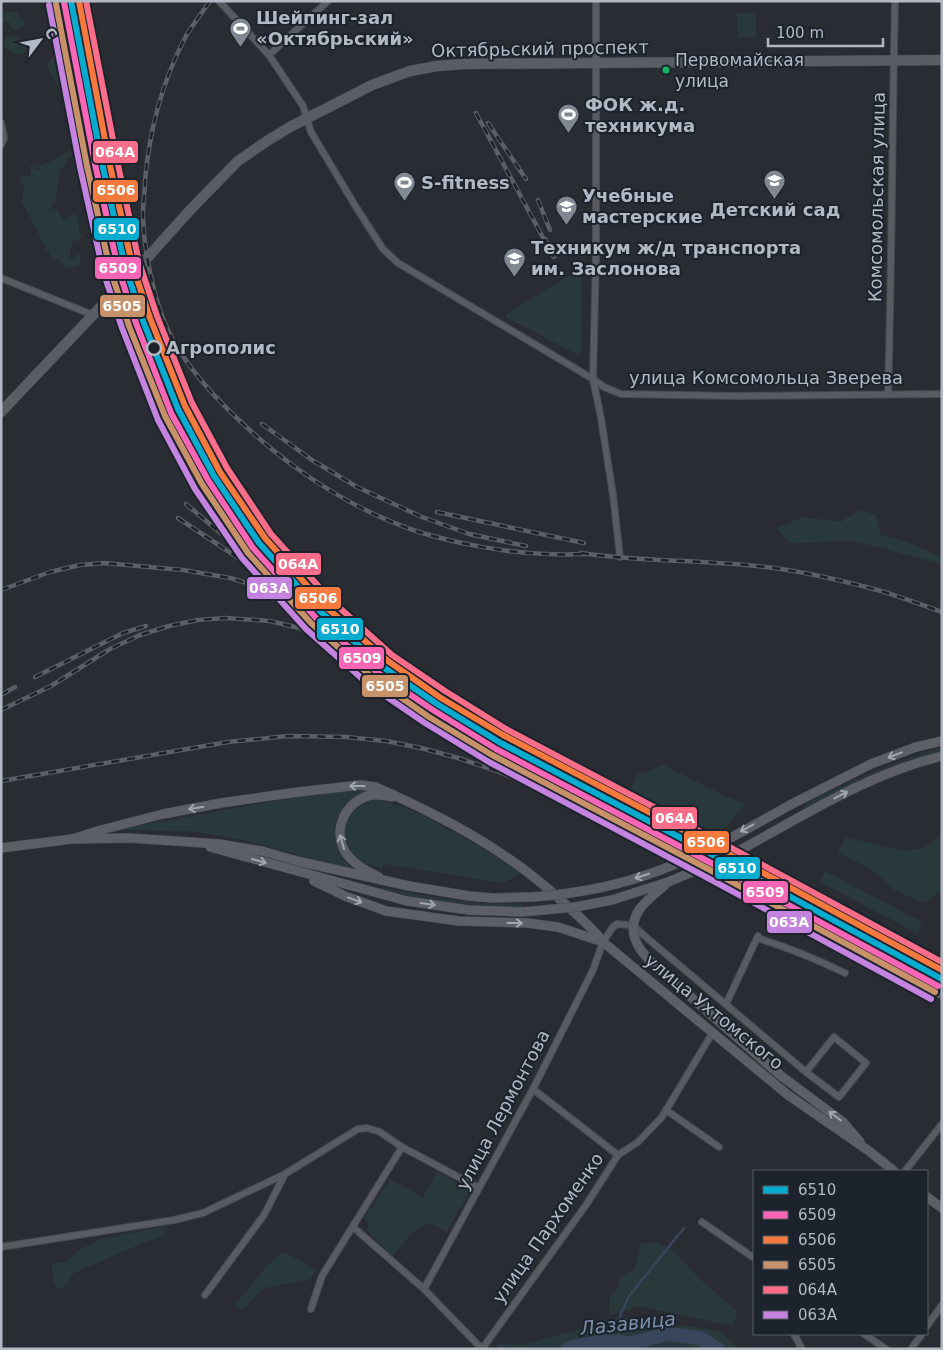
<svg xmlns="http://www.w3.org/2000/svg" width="943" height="1350" font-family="'DejaVu Sans',sans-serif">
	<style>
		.green { fill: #29383a }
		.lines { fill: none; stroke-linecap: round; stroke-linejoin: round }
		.stream { stroke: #38465b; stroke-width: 2.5 }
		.river { stroke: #38465b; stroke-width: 14 }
		.street-casing { stroke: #46494e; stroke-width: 8 }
		.secondary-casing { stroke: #46494e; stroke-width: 10 }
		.primary-casing { stroke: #464950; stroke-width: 11 }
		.street { stroke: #585b61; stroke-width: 6 }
		.secondary { stroke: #5c6066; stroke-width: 9 }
		.primary { stroke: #5a5d63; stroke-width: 10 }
		.rail-casing { stroke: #5c5f65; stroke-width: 4.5 }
		.rail { stroke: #1c232d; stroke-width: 2.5; stroke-dasharray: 8; stroke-linecap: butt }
		.secondary-bridge-casing { stroke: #46494e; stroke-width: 10; stroke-linecap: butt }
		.secondary-bridge { stroke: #5c6066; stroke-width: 9 }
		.rail-1-casing { stroke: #1c232d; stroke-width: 10 }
		.rail-2-casing { stroke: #1c232d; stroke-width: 10 }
		.rail-3-casing { stroke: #1c232d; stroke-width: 10 }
		.rail-4-casing { stroke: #1c232d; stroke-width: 10 }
		.rail-5-casing { stroke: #1c232d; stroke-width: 10 }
		.rail-6-casing { stroke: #1c232d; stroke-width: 10 }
		.rail-1 { stroke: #06acd0; stroke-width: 6 }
		.rail-2 { stroke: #fa66b7; stroke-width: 6 }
		.rail-3 { stroke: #f6793e; stroke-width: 6 }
		.rail-4 { stroke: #c7916a; stroke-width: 6 }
		.rail-5 { stroke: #fb6d88; stroke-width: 6 }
		.rail-6 { stroke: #c483df; stroke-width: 6 }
		.oneway { stroke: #a1a7b1 }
		.bus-dot { fill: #13b361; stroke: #1c232d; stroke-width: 2 }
		.stop-dot { fill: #1c232d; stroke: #b2b9c4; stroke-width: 2.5 }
		.labels { text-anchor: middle; stroke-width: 4; stroke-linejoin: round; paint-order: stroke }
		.bus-label { font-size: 17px; fill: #b2b9c4; stroke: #1c232d; text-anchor: start }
		.poi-label { font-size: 18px; font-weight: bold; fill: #b2b9c4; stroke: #1c232d; text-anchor: start }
		.street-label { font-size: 18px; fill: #b2b9c4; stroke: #1c232d }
		.stop-label { font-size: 18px; font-weight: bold; fill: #b2b9c4; stroke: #1c232d; text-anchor: start }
		.water-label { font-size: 19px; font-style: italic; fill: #7c8faa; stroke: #1c232d }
		.line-badge { stroke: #1c232d; stroke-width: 2 }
		.badge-label { font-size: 14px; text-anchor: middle; font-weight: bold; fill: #fff }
	</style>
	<rect width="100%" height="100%" fill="#292d33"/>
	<g class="green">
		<path d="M 4,11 L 18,12 L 18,17 L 23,19 L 24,25 C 22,29 19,30 14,30 L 10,26 L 9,21 L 4,22 L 1,26 L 1,13 Z"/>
		<path d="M 737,13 L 756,13 L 756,37 L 738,37 Z"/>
		<path d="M 14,36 L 18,36 L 20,42 L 26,46 L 26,51 L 20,55 C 10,52 1,49 4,38 Z"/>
		<path d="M 71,41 L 79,68 L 78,73 L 73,74 L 68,69 L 59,75 L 64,80 L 62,84 L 58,85 L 53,79 L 47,65 L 54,55 L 52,44 L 54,42 L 58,44 L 62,53 L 69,59 L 70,57 L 67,45 L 68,43 Z"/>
		<path d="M 75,139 L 77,140 L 77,146 L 81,146 L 81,149 C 77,152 70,156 67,160 C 65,164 64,168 60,171 L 60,176 L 58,180 L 56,201 L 47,212 L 56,208 L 62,218 L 65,220 L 73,214 L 77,216 L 79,223 L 78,229 L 82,236 L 79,241 L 75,240 C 70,245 70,251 70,258 L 73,259 L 76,254 L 79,254 C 84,268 76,267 65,268 L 59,259 L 55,259 L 54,261 L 47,251 L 21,200 L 23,197 L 23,192 L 25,190 L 25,188 L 20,182 C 20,174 26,177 31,175 L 30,164 L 35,170 L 40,170 L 40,168 L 34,167 L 32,163 C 43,172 61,151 74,151 L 75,148 L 74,141 Z"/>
		<path d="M 581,268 L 581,356 L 505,317 L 506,314 Z"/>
		<path d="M 860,510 L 876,515 L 881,535 C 904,541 921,546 942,559 L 942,564 L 854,541 L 789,543 L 776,528 L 803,517 L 840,522 Z"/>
		<path d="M 942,747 L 942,751 L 901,763 L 872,775 L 805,808 L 804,805 C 850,781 891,762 942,747 Z"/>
		<path d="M 553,752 L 630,789 L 638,774 L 650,771 L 662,764 L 717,792 L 745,804 L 727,826 L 707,842 L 548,761 Z"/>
		<path d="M 340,790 L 367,790 L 369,792 C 363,794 356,796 351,800 C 337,810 332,831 337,847 C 340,856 347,863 353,870 L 243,840 L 192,831 L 115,830 L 291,798 Z"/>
		<path d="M 377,800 C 401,804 421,814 442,826 C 469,840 494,856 519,872 L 519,875 L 506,882 L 497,882 L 383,864 L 382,868 C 374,866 364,865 357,859 C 337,844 342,811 366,802 C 369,800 373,800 377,800 Z"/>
		<path d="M 942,835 L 942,891 L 924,903 L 894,890 L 874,871 L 838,852 L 846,837 L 904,851 L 924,848 Z"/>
		<path d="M 825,871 L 922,922 L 917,933 L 820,882 Z"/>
		<path d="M 382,887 C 428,897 476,906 523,903 L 523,907 C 476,908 428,900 382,890 Z"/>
		<path d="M 437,1171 L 470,1191 L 447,1232 L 429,1223 L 413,1232 L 392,1257 L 367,1230 L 369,1224 L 364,1218 L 390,1179 L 423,1197 Z"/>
		<path d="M 168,1226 L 165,1235 L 126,1250 L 72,1274 L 68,1282 L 61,1290 L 54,1284 L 51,1264 L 64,1262 L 83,1248 L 103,1238 Z"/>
		<path d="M 641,1243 L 658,1243 L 673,1251 L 703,1282 L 737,1311 L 733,1326 L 638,1306 L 609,1316 L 610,1295 L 618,1288 L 619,1278 L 635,1269 Z"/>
		<path d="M 282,1252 L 300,1260 L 315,1271 L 311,1279 L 265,1288 L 242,1310 L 235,1305 L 264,1269 Z"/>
		<path d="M 624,1317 L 720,1331 L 739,1349 L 497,1349 L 498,1343 L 522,1345 Z"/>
	</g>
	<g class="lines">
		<path class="stream" d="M 618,1342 L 620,1316 L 629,1296 L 684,1228"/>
		<path class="river" d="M 568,1349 L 573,1347 L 606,1341 L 631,1343 L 668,1334 L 700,1338 L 718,1349"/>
		<defs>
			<g id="street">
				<path d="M 219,1 L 269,55 L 303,106 L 311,132 L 356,207 L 383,249 L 398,263 L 593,379 L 604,387 L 621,394 L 736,396 L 942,394"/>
				<path d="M 596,1 L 596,253 L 593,379 L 601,418 L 613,495 L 620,557"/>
				<path d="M 269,55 L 328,1"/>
				<path d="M 1,123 L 4,138 L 1,145"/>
				<path d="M 1,278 L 93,315"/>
				<path d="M 888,394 C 892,263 892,132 895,1"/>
				<path d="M 757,938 C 787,947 816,959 845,973"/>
				<path d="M 726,1004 L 758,936"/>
				<path d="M 533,1089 L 618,1155"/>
				<path d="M 666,1110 L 719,1147"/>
				<path d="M 905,1171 L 942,1124"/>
				<path d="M 702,1222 L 754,1258"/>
				<path d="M 353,1227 L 424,1289 L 482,1349"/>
				<path d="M 1,1247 L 174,1220 L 203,1213 L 285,1174 L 358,1129 L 367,1128 L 380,1132 L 402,1147 L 479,1188"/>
				<path d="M 424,1289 L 533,1089 L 593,970 L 603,942 L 613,927 L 617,924 L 630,925 L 637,929 L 647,938 L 806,1072 L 839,1097 L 866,1063 L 834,1037 L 806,1072"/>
				<path d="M 205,1295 L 264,1215 L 285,1174"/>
				<path d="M 311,1309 L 322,1276 L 402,1147"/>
				<path d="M 927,1326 L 942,1305"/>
				<path d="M 794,1334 L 802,1349"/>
				<path d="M 864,1334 L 886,1349"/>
				<path d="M 482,1349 L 586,1205 L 618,1155 L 638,1142 L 662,1117 L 713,1032"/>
				<path d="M 911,1349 L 922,1334"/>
			</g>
			<g id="secondary">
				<path d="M 790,805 L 871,764 L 916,747 L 942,741"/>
				<path d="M 769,834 C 824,803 880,771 942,756"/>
				<path d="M 72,839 L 101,830 L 163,814 L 221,803 L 298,792 L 360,785 L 376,787 L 387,792 C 400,798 413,804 425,810 C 476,835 524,865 565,904 C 578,916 592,927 603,942 L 788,1095 L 869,1151 L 894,1171"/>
				<path d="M 210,847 L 407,901 L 469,910 L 522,912 L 533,911"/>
				<path d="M 1,848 L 72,839 L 129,838 L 219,844 L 262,851 L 297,861 L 409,886 L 469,896 L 493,898 L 532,897"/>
				<path d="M 379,877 C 368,872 358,867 350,858 C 331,838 341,806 365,797 C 373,793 384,795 392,797"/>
				<path d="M 314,881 L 345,896 L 386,911 L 459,921 L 527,923 L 558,927 L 603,942"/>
				<path d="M 676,984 L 780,1075 L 843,1122 L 860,1142"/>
				<path d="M 927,1197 L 942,1208"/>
			</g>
			<path id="primary" d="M 1,412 L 148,257 L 191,209 L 238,161 L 267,141 L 290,127 L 372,85 L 410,71 L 437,66 L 464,64 L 942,60"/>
		</defs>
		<use href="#street" class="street-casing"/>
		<use href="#secondary" class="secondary-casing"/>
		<use href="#primary" class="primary-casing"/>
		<use href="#street" class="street"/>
		<use href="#secondary" class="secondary"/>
		<use href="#primary" class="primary"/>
		<defs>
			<g id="rail">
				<path d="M 210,1 C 202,13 193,24 186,36 C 162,82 149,131 145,182 C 145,192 143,202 143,212 C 143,246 153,297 167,328 C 178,352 195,374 213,394 C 269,454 340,506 419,532 C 458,544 508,553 548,554 C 561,555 574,554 587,554"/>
				<path d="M 476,113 L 547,245"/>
				<path d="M 488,123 L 526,179"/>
				<path d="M 538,200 L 550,230"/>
				<path d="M 545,239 L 554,257"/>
				<path d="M 262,424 L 312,460 L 357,487 L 422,517 L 469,534 L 526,546"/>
				<path d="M 186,504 L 245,554"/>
				<path d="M 437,512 L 584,543"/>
				<path d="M 217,516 L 278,579"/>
				<path d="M 178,518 L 270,579 L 301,603"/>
				<path d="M 581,553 C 647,563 715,559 781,569 C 814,574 848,582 881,591 C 901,597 922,605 942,612"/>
				<path d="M 1,590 L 50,572 L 80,565 L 104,563 L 183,570 L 230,578 L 264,588 L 300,609 L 330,630 L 340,640"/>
				<path d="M 35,677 L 123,633 L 146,626"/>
				<path d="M 1,695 L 15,687"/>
				<path d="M 1,710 L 51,686 L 110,649 L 140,635 L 169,626 L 198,620 L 225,618 L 270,621 L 299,628 L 328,638 L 355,653 L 384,676 L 435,709 L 494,746 L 780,896 L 942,985"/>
				<path d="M 1,781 L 228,742 L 288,736 L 346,737 L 386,741 L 421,748 L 458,758 L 497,771 L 538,789 L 638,840 L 820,939 L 844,951 L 890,970"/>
				<path d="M 884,967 L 923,988 L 942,997"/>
			</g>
		</defs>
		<use href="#rail" class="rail-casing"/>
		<use href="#rail" class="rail"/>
		<defs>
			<g id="secondary-bridge">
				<path d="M 665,885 C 656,893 645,901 639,910 C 619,942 656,966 676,984"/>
				<path d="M 532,897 C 576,894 622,885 663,869 C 708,852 749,828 790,805"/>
				<path d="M 533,911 L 575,907 L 612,900 L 668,882 L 728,857 L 769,834"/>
			</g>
		</defs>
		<use href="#secondary-bridge" class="secondary-bridge-casing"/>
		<use href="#secondary-bridge" class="secondary-bridge"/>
		<defs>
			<path id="rail-1" d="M 71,1 L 102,163 L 125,266 L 143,321 L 178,409 L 214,476 L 259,543 L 321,612 L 383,667 L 437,704 L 499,742 L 717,857 L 942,979"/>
			<path id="rail-2" d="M 64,2 L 95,164 L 118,268 L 136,323 L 171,413 L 208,480 L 253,548 L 316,618 L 378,673 L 433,710 L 496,749 L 713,864 L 938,986"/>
			<path id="rail-3" d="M 79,1 L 109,161 L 132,264 L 150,318 L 185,406 L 220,472 L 265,538 L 326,607 L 388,661 L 441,698 L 503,735 L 721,850 L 942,970"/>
			<path id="rail-4" d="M 56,4 L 87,166 L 110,269 L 129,326 L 165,416 L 202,484 L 248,553 L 311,623 L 373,678 L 429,717 L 492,755 L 710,870 L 935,992"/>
			<path id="rail-5" d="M 86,1 L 117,160 L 139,262 L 157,316 L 192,403 L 227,468 L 271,534 L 332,601 L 392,655 L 445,691 L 506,729 L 724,844 L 942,962"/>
			<path id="rail-6" d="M 49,5 L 80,167 L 103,271 L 122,328 L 158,420 L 195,489 L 242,558 L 306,629 L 368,684 L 425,723 L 489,762 L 706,877 L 931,999"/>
		</defs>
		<use href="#rail-1" class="rail-1-casing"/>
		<use href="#rail-2" class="rail-2-casing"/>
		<use href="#rail-3" class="rail-3-casing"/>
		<use href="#rail-4" class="rail-4-casing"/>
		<use href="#rail-5" class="rail-5-casing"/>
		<use href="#rail-6" class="rail-6-casing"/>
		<use href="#rail-1" class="rail-1"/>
		<use href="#rail-2" class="rail-2"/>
		<use href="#rail-3" class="rail-3"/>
		<use href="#rail-4" class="rail-4"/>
		<use href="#rail-5" class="rail-5"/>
		<use href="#rail-6" class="rail-6"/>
	</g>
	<defs><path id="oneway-shaft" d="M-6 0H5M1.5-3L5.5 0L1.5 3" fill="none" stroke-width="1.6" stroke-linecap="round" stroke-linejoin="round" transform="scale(1.25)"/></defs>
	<g class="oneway">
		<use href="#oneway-shaft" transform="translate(895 755) rotate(159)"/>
		<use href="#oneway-shaft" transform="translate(357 786) rotate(180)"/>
		<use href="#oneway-shaft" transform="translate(841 795) rotate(-27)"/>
		<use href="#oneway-shaft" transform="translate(196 808) rotate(170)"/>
		<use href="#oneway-shaft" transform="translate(747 828) rotate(152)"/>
		<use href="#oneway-shaft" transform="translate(342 842) rotate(-107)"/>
		<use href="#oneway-shaft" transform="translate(259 861) rotate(16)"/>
		<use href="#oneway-shaft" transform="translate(642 876) rotate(162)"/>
		<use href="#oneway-shaft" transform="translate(355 900) rotate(20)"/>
		<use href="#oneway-shaft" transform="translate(428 904) rotate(8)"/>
		<use href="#oneway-shaft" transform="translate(515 923) rotate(1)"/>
		<use href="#oneway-shaft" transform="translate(835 1116) rotate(-143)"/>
	</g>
	<defs>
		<symbol id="stadium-pin" viewBox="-11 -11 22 30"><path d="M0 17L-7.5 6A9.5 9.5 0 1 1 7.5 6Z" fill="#828891" stroke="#1c232d"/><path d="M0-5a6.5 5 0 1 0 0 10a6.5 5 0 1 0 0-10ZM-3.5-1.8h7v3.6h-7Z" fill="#fff"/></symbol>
		<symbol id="school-pin" viewBox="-11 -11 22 30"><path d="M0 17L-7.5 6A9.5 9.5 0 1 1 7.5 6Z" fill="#828891" stroke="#1c232d"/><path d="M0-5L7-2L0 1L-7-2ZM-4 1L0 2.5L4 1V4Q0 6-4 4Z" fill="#fff"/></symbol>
		<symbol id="university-pin" viewBox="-11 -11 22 30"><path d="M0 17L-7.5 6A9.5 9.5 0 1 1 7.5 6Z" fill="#828891" stroke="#1c232d"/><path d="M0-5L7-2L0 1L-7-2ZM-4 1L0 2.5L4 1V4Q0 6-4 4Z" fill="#fff"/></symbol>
	</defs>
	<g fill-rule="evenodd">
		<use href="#stadium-pin" x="228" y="16" width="25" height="34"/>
		<use href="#stadium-pin" x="556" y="102" width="25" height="34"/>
		<use href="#school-pin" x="762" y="168" width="25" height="34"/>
		<use href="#stadium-pin" x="392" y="170" width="25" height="34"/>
		<use href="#university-pin" x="554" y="194" width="25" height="34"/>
		<use href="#university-pin" x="502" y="246" width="25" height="34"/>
	</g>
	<circle class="bus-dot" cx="666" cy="70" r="4.5"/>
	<circle class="stop-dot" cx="154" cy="348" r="7"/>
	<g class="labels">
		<g class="bus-label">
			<text x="675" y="66">Первомайская<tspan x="675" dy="21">улица</tspan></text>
		</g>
		<g class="poi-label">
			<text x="256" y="24">Шейпинг-зал<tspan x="256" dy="21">«Октябрьский»</tspan></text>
			<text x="585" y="111">ФОК ж.д.<tspan x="585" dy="21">техникума</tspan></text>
			<text x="421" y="189">S-fitness</text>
			<text x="582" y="202">Учебные<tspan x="582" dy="21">мастерские</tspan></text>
			<text x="775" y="216" text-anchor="middle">Детский сад</text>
			<text x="531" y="254">Техникум ж/д транспорта<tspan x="531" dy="21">им. Заслонова</tspan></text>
		</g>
		<g class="street-label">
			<text transform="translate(540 49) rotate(-1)" y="6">Октябрьский проспект</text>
			<text transform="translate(877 197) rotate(-89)" y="6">Комсомольская улица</text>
			<text x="766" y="384">улица Комсомольца Зверева</text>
			<text transform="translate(714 1012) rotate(39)" y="6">улица Ухтомского</text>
			<text transform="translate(503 1110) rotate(-62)" y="6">улица Лермонтова</text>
			<text transform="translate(548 1228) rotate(-55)" y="6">улица Пархоменко</text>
		</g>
		<g class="stop-label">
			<text x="166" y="354">Агрополис</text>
		</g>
		<g class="water-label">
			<text transform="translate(628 1323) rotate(-6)" y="7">Лазавица</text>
		</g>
	</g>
	<g class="line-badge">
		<rect x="92" y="140" width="47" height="24" rx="5" fill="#fb6d88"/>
		<rect x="92" y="179" width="47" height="24" rx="5" fill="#f6793e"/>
		<rect x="93" y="217" width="47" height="24" rx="5" fill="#06acd0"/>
		<rect x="94" y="256" width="48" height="24" rx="5" fill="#fa66b7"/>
		<rect x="99" y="294" width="47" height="24" rx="5" fill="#c7916a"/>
		<rect x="275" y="552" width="47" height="24" rx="5" fill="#fb6d88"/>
		<rect x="246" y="576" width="47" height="24" rx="5" fill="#c483df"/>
		<rect x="294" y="586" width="48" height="24" rx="5" fill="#f6793e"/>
		<rect x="316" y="617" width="48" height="24" rx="5" fill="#06acd0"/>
		<rect x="338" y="646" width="47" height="24" rx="5" fill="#fa66b7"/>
		<rect x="361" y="674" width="48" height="24" rx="5" fill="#c7916a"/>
		<rect x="651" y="806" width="47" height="24" rx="5" fill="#fb6d88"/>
		<rect x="683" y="830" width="47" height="24" rx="5" fill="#f6793e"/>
		<rect x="714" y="856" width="47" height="24" rx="5" fill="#06acd0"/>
		<rect x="742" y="880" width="47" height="24" rx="5" fill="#fa66b7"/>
		<rect x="766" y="910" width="47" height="24" rx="5" fill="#c483df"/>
	</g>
	<g class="badge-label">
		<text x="115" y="157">064А</text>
		<text x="116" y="195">6506</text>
		<text x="117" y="234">6510</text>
		<text x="118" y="273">6509</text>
		<text x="122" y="311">6505</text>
		<text x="298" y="569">064А</text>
		<text x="269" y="593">063А</text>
		<text x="318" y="603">6506</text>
		<text x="340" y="634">6510</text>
		<text x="362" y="663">6509</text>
		<text x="385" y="691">6505</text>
		<text x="675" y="823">064А</text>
		<text x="706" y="847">6506</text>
		<text x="737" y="873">6510</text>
		<text x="765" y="897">6509</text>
		<text x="789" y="927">063А</text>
	</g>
	<rect width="943" height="1350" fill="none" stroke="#b2b9c4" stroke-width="5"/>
	<rect x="753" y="1170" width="175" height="165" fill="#1c232d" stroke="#585f69"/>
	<rect x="763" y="1186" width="25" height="8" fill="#06acd0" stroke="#585f69"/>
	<text x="798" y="1195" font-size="15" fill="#b2b9c4">6510</text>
	<rect x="763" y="1211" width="25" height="8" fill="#fa66b7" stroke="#585f69"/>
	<text x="798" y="1220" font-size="15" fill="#b2b9c4">6509</text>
	<rect x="763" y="1236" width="25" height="8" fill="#f6793e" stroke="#585f69"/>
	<text x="798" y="1245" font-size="15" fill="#b2b9c4">6506</text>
	<rect x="763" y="1261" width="25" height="8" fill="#c7916a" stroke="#585f69"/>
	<text x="798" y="1270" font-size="15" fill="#b2b9c4">6505</text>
	<rect x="763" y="1286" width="25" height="8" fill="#fb6d88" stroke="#585f69"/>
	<text x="798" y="1295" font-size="15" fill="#b2b9c4">064А</text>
	<rect x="763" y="1311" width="25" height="8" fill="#c483df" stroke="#585f69"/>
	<text x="798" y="1320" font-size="15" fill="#b2b9c4">063А</text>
	<g transform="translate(40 40) rotate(58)" stroke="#1c232d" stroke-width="4" paint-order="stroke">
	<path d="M0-4L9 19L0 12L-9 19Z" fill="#b2b9c4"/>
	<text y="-8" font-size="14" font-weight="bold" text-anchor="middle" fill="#b2b9c4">С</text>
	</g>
	<path d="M768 38v8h115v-8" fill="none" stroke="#b2b9c4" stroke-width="2.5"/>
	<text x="776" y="38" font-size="15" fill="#b2b9c4" stroke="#1c232d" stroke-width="4" paint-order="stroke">100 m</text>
</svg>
